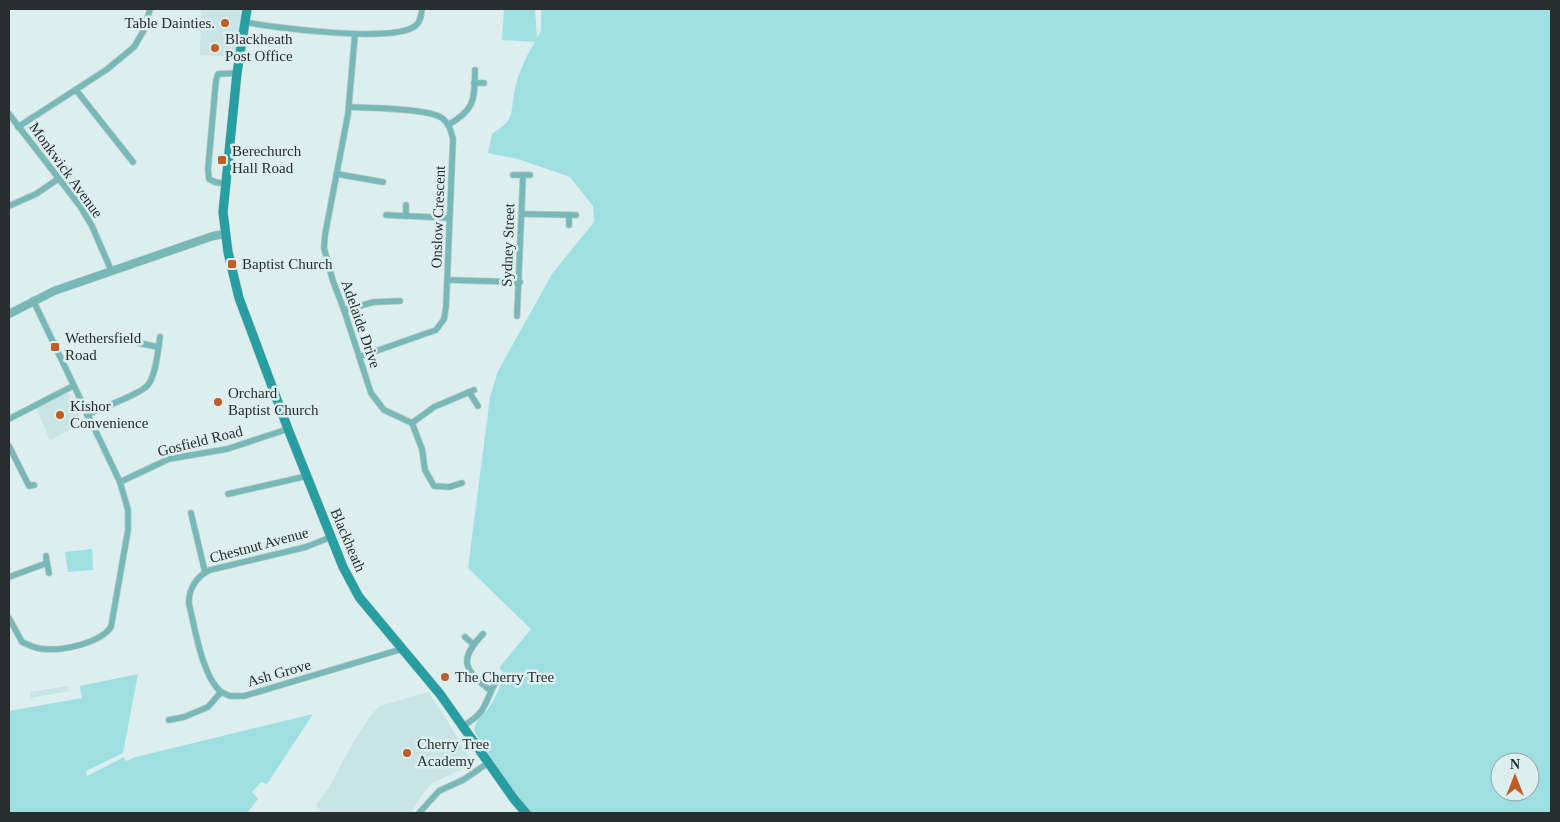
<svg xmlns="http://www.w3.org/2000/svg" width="1560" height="822" font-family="'Times New Roman',serif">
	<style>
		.built { fill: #c9e4e4 }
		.green { fill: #9ee0e1; fill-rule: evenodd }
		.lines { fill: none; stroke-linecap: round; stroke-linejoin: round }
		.minor-casing { stroke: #bccbcb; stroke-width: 7 }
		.tertiary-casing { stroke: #bccbcb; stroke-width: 9 }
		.secondary-casing { stroke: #bccbcb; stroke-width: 10 }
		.minor { stroke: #77b8b9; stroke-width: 5.5 }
		.tertiary { stroke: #77b8b9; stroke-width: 8 }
		.secondary { stroke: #279ea1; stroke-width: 9 }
		.poi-dot { fill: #c05d22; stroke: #dee; stroke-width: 2 }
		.labels { text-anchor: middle; stroke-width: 5; stroke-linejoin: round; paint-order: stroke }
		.poi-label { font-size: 15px; fill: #282e2e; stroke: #dee; text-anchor: start }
		.street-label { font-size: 15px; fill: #282e2e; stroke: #dee }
	</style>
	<rect width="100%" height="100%" fill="#dee"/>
	<g class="built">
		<path d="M 201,9 L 241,9 L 235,57 L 200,55 Z"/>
		<path d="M 68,392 L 83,423 L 50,440 L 36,408 Z"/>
		<path d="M 68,686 L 69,691 L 31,698 L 30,692 Z"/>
		<path d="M 428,692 L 447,720 L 472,763 L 461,770 L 432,783 L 421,796 L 411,813 L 322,813 L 316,805 L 328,789 L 353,743 L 370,716 L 380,706 Z"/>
	</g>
	<g class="green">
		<path d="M 504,9 L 535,9 L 537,38 L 541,31 L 541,9 L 1551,9 L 1551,813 L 532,813 L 518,797 L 479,740 L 474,730 C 475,721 482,717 487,710 C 495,700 502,684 503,672 L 499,668 L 531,629 L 468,568 L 490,397 L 498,371 L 552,274 L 594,222 L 593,206 L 570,177 L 518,159 L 488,153 L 492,134 C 497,130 504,126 508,121 C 513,113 512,103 514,94 C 517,77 525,57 535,42 L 502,40 ZM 1500,762 L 1530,762 L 1530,792 L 1500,792 Z"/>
		<path d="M 92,549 L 93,570 L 68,572 L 65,552 Z"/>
		<path d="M 138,674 L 123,753 L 86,771 L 87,776 L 124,757 L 125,761 L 136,757 L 313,714 L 267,784 L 261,782 L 252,792 L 258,799 L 247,813 L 9,813 L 9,711 L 82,698 L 80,686 Z"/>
	</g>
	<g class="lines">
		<defs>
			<g id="minor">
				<path d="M 245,22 C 274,28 394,43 415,26 C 421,22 421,15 422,9"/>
				<path d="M 355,34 L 348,114 L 325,235 L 324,248 L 333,281 L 344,310 L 371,393 L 384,410 L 412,423 L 422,449 L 425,470 L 434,486 L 449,487 L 462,483"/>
				<path d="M 474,83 L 484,83"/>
				<path d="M 76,90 L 133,162"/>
				<path d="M 349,107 C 369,108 428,108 442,118 C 449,123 451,131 453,139 L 446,307 L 444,319 L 436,330 L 359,357"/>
				<path d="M 9,114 L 80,206 L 92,226 L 111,270"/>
				<path d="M 448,125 C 476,109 474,100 475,70"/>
				<path d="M 18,127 L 106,70 L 134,47 L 144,30 L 150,9"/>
				<path d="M 337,174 L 383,182"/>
				<path d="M 513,175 L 530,175"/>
				<path d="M 225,184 L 215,182 L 209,179 L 208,169 L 216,80 L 218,74 L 237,73"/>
				<path d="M 9,206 L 36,194 L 58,179"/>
				<path d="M 522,214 L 576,215"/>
				<path d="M 386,215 L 449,218"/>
				<path d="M 569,215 L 569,225"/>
				<path d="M 406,216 L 406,205"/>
				<path d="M 448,280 L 520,282"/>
				<path d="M 344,310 L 374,302 L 400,301"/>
				<path d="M 517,316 L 523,176"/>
				<path d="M 139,343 L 158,347"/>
				<path d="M 469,392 L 478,406"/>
				<path d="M 87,415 C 102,407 137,396 147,386 C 156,377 158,350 160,337"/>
				<path d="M 9,419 L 73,386"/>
				<path d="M 412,423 L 434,407 L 474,390"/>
				<path d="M 9,446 L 29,486 L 34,485"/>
				<path d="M 120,482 L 169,459 L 227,449 L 288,429"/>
				<path d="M 228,494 L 307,476"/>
				<path d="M 191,513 L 205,572"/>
				<path d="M 46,556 L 47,563"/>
				<path d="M 9,577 L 47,563 L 49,573"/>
				<path d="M 9,618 L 22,642 C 29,645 36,649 44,649 C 63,651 100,643 111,627 L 128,530 L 128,510 L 120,482 L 33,300"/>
				<path d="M 483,634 C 457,661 465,670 491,691"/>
				<path d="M 465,637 L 473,644"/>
				<path d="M 221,692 C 202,676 195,628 189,604 C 188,589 197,576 210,570 L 306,547 L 331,537"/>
				<path d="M 169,720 L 184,717 L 208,707 L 221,692 L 230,696 L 244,696 L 402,649"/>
				<path d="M 463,726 C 489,711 483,703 497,680"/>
				<path d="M 419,813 L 439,791 L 463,780 L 488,763"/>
			</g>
			<path id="tertiary" d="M 9,314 L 54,291 L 213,236 L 225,234"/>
			<path id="secondary" d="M 247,9 L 237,73 L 223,212 L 228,252 L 239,298 L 288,429 L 343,567 L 359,597 L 440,694 L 514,799 L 526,813"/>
		</defs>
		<use href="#minor" class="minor-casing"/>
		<use href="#tertiary" class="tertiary-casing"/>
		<use href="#secondary" class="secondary-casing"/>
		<use href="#minor" class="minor"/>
		<use href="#tertiary" class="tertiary"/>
		<use href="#secondary" class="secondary"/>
	</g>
	<g class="poi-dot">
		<circle cx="225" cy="23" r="5"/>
		<circle cx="215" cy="48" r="5"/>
		<rect x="217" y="155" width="10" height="10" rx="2.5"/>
		<rect x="227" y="259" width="10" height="10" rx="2.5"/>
		<rect x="50" y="342" width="10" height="10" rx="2.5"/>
		<circle cx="218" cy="402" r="5"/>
		<circle cx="60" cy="415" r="5"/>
		<circle cx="445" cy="677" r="5"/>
		<circle cx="407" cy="753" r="5"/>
	</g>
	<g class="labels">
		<g class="poi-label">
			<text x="215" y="28" text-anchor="end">Table Dainties.</text>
			<text x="225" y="44">Blackheath<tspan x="225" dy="17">Post Office</tspan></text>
			<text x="232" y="156">Berechurch<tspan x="232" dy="17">Hall Road</tspan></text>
			<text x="242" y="269">Baptist Church</text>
			<text x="65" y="343">Wethersfield<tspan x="65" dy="17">Road</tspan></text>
			<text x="228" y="398">Orchard<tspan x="228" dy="17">Baptist Church</tspan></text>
			<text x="70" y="411">Kishor<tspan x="70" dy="17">Convenience</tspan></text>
			<text x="455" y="682">The Cherry Tree</text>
			<text x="417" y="749">Cherry Tree<tspan x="417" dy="17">Academy</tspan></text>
		</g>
		<g class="street-label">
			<text transform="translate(66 170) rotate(54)" y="5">Monkwick Avenue</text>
			<text transform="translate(438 217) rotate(-88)" y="5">Onslow Crescent</text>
			<text transform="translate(508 245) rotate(-88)" y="5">Sydney Street</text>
			<text transform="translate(361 324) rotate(71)" y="5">Adelaide Drive</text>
			<text transform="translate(200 441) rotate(-14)" y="5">Gosfield Road</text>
			<text transform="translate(348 540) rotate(67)" y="5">Blackheath</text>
			<text transform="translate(259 545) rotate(-15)" y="5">Chestnut Avenue</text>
			<text transform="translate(279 673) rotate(-16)" y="5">Ash Grove</text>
		</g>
	</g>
	<rect width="1560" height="822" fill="none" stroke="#282e2e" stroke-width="20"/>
	<g transform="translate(1515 777)"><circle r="24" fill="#ddeeee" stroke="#95a1a1"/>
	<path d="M0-4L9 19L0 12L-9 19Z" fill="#c05d22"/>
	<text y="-8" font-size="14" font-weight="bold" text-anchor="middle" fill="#282e2e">N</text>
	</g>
</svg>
